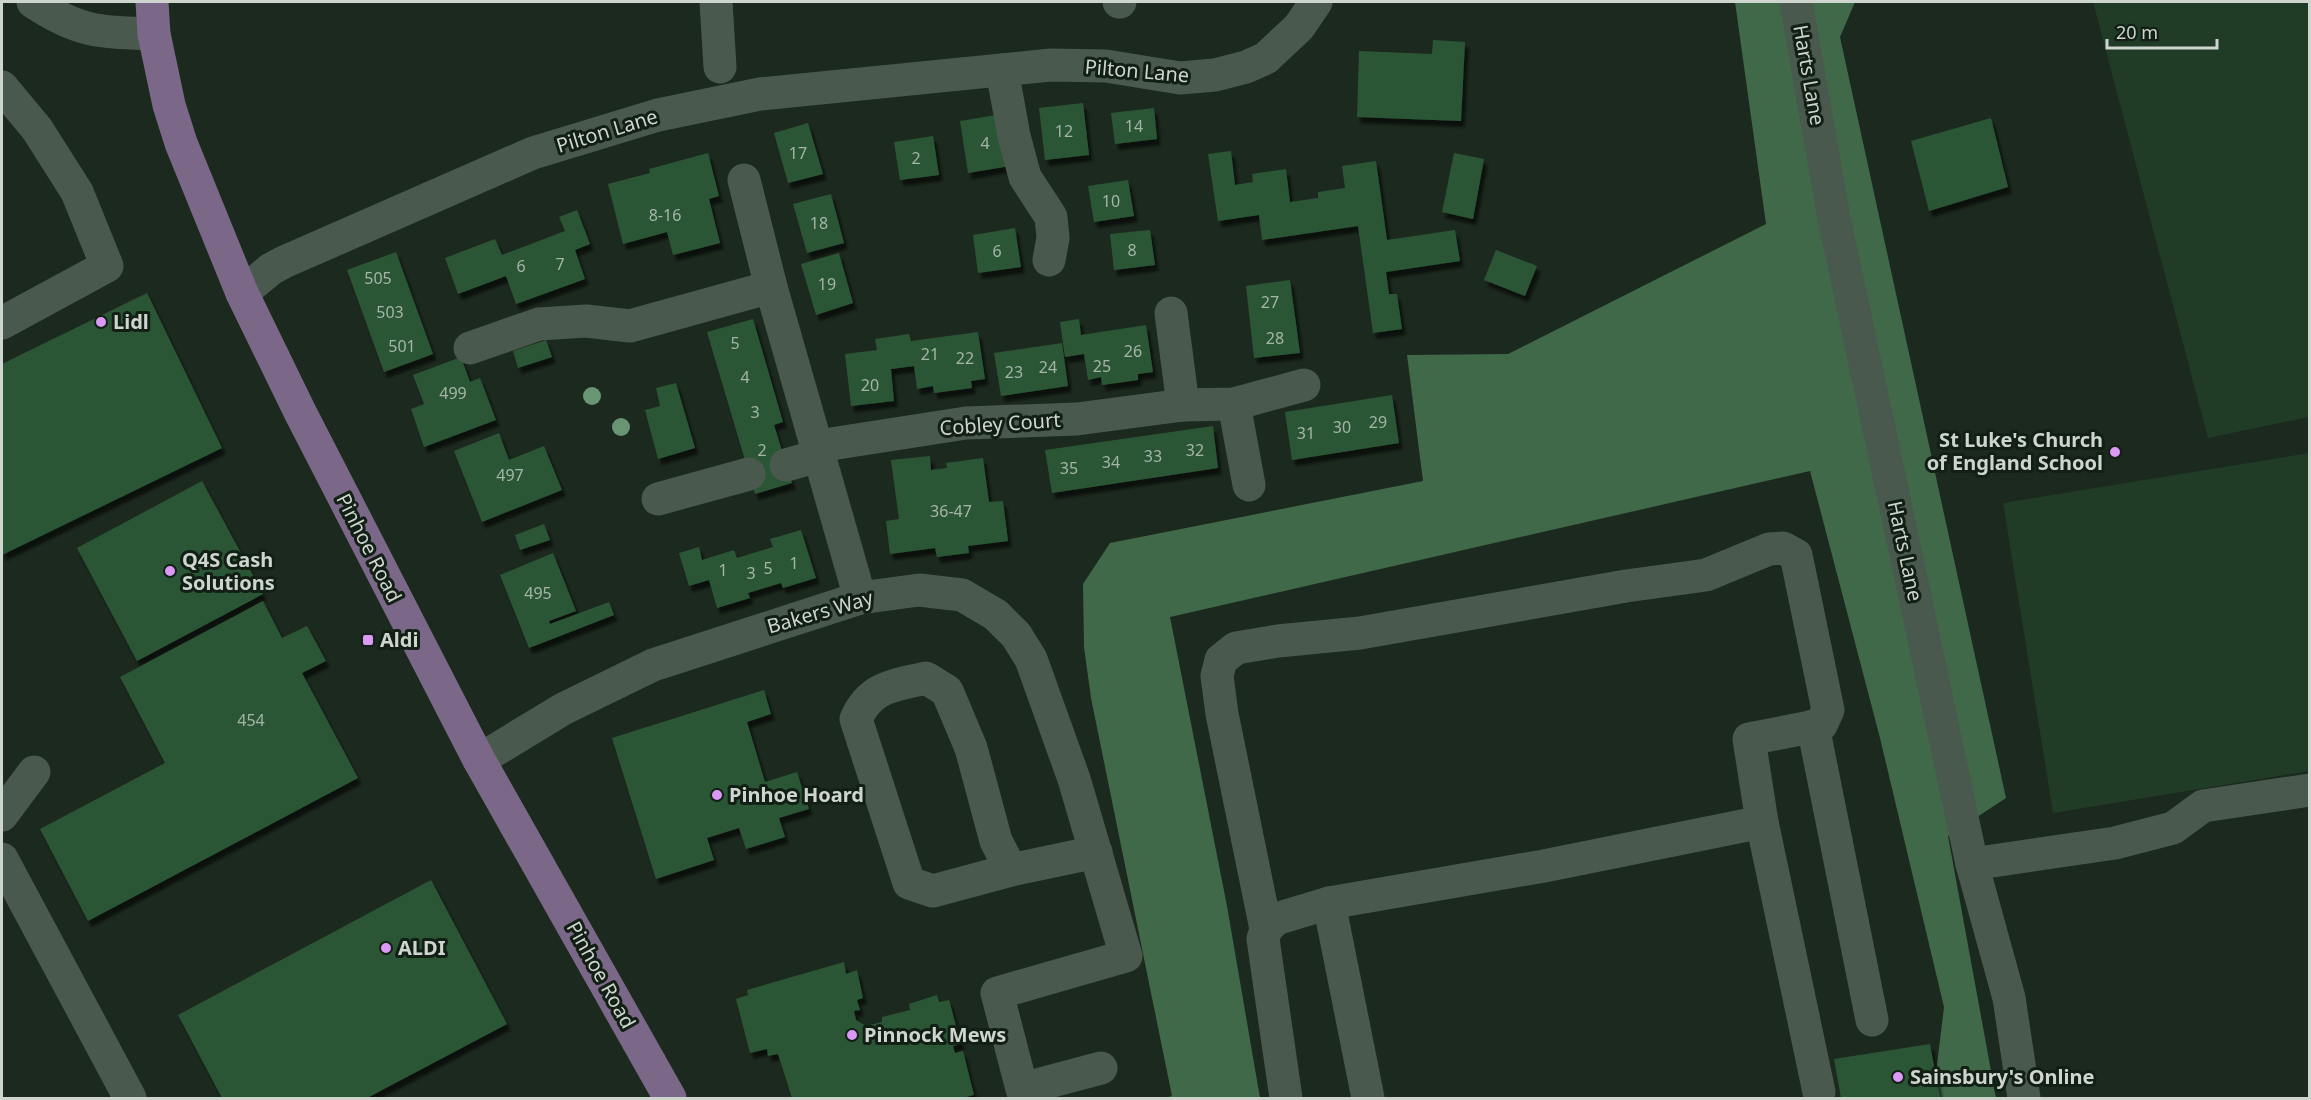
<svg xmlns="http://www.w3.org/2000/svg" width="2311" height="1100" font-family="'Noto Sans',sans-serif">
	<style>
		.green { fill: #203b26 }
		.forest { fill: #406949 }
		.building { fill: #2c5636; filter: url(#shadow) }
		.lines { fill: none; stroke-linecap: round; stroke-linejoin: round }
		.minor { stroke: #4a594d; stroke-width: 33 }
		.major { stroke: #7b6787; stroke-width: 33 }
		.tree { fill: #6a9573 }
		.poi-dot { fill: #db99f5; stroke: #121f15; stroke-width: 2 }
		.labels { text-anchor: middle; stroke-width: 6; stroke-linejoin: round; paint-order: stroke }
		.number-label { font-size: 16px; fill: #a5b5a8 }
		.street-label { font-size: 20px; fill: #cdd5ce; stroke: #121f15 }
		.poi-label { font-size: 20px; font-weight: bold; fill: #cdd5ce; stroke: #121f15; text-anchor: start }
	</style>
	<defs>
		<filter id="shadow"><feDropShadow dx="3.5" dy="6" stdDeviation="1.5" flood-color="#0009"/></filter>
	</defs>
	<rect width="100%" height="100%" fill="#1c291e"/>
	<g class="green">
		<path d="M 2093,2 L 2309,2 L 2309,417 L 2208,438 Z"/>
		<path d="M 2309,453 L 2309,771 L 2053,813 L 2003,503 Z"/>
	</g>
	<path class="forest" d="M 1735,2 L 1855,2 L 1840,37 L 2006,798 L 1948,836 L 1996,1098 L 1933,1098 L 1944,1007 L 1880,738 L 1810,471 L 1170,617 L 1227,906 L 1260,1098 L 1164,1098 L 1172,1096 L 1091,698 L 1084,647 L 1083,584 L 1110,543 L 1423,481 L 1407,355 L 1508,354 L 1766,224 Z"/>
	<g class="building">
		<path d="M 1433,40 L 1465,42 L 1461,121 L 1357,117 L 1359,51 L 1432,54 Z"/>
		<path d="M 1083,103 L 1089,155 L 1045,160 L 1039,108 Z"/>
		<path d="M 1154,108 L 1157,139 L 1115,144 L 1111,113 Z"/>
		<path d="M 1002,114 L 1010,166 L 968,173 L 960,121 Z"/>
		<path d="M 1991,118 L 2008,187 L 1929,211 L 1911,141 Z"/>
		<path d="M 808,123 L 823,174 L 788,183 L 774,133 Z"/>
		<path d="M 933,136 L 939,175 L 900,180 L 894,142 Z"/>
		<path d="M 1231,151 L 1235,185 L 1253,182 L 1252,174 L 1286,169 L 1290,202 L 1318,198 L 1318,192 L 1345,188 L 1342,166 L 1376,161 L 1387,240 L 1455,230 L 1460,261 L 1386,272 L 1389,294 L 1397,294 L 1402,329 L 1373,333 L 1358,226 L 1262,240 L 1259,215 L 1218,221 L 1208,154 Z"/>
		<path d="M 708,153 L 719,196 L 709,199 L 720,243 L 673,255 L 667,232 L 623,244 L 608,184 L 650,173 L 649,169 Z"/>
		<path d="M 1454,153 L 1484,159 L 1473,219 L 1442,212 Z"/>
		<path d="M 1128,180 L 1134,216 L 1094,222 L 1088,186 Z"/>
		<path d="M 831,194 L 844,243 L 807,253 L 793,204 Z"/>
		<path d="M 577,210 L 590,244 L 575,250 L 585,279 L 516,304 L 506,276 L 458,294 L 445,258 L 495,239 L 502,255 L 565,231 L 559,217 Z"/>
		<path d="M 1015,228 L 1021,267 L 978,273 L 973,235 Z"/>
		<path d="M 1150,230 L 1155,265 L 1114,270 L 1110,234 Z"/>
		<path d="M 1496,250 L 1537,266 L 1525,296 L 1484,280 Z"/>
		<path d="M 396,252 L 433,354 L 384,372 L 347,270 Z"/>
		<path d="M 839,253 L 853,303 L 816,315 L 801,264 Z"/>
		<path d="M 1290,280 L 1300,353 L 1254,358 L 1246,286 Z"/>
		<path d="M 147,293 L 222,448 L 2,555 L 2,364 Z"/>
		<path d="M 753,319 L 783,422 L 774,425 L 792,483 L 755,494 L 707,332 Z"/>
		<path d="M 1079,319 L 1081,335 L 1146,325 L 1153,372 L 1138,374 L 1138,380 L 1102,385 L 1101,377 L 1088,380 L 1084,354 L 1065,357 L 1060,322 Z"/>
		<path d="M 978,332 L 985,379 L 971,381 L 972,388 L 934,393 L 933,386 L 917,389 L 914,366 L 891,369 L 894,401 L 851,406 L 845,354 L 877,350 L 875,339 L 909,334 L 911,341 Z"/>
		<path d="M 546,340 L 552,357 L 518,368 L 513,351 Z"/>
		<path d="M 1062,343 L 1068,386 L 1001,396 L 994,353 Z"/>
		<path d="M 461,357 L 470,382 L 480,378 L 496,420 L 424,447 L 411,409 L 424,404 L 413,375 Z"/>
		<path d="M 676,383 L 695,448 L 658,459 L 645,410 L 660,406 L 656,388 Z"/>
		<path d="M 1392,395 L 1399,443 L 1292,460 L 1285,412 Z"/>
		<path d="M 1213,426 L 1218,468 L 1052,493 L 1045,450 Z"/>
		<path d="M 499,433 L 509,460 L 544,446 L 562,490 L 482,522 L 454,451 Z"/>
		<path d="M 930,456 L 931,470 L 947,468 L 946,463 L 983,458 L 989,502 L 1003,501 L 1008,541 L 968,546 L 969,553 L 937,557 L 935,548 L 890,554 L 886,521 L 899,519 L 891,460 Z"/>
		<path d="M 202,481 L 263,594 L 137,661 L 77,548 Z"/>
		<path d="M 544,524 L 550,540 L 520,550 L 515,535 Z"/>
		<path d="M 801,530 L 816,578 L 783,588 L 781,583 L 748,593 L 750,598 L 717,608 L 709,580 L 689,586 L 679,553 L 699,547 L 702,560 L 734,550 L 737,558 L 773,547 L 770,539 Z"/>
		<path d="M 553,553 L 576,611 L 549,621 L 550,624 L 609,602 L 614,615 L 529,648 L 500,575 Z"/>
		<path d="M 263,601 L 282,638 L 307,626 L 326,661 L 302,673 L 358,778 L 88,921 L 40,829 L 165,763 L 120,677 Z"/>
		<path d="M 764,690 L 771,714 L 747,722 L 765,782 L 797,772 L 809,809 L 779,818 L 785,837 L 746,849 L 739,828 L 707,838 L 714,860 L 656,879 L 612,738 Z"/>
		<path d="M 431,880 L 507,1024 L 367,1098 L 222,1098 L 178,1015 Z"/>
		<path d="M 844,962 L 846,974 L 857,970 L 863,998 L 857,1000 L 860,1010 L 854,1011 L 856,1020 L 866,1026 L 882,1022 L 882,1017 L 910,1010 L 909,1004 L 937,995 L 939,1002 L 949,1000 L 961,1044 L 953,1046 L 955,1053 L 963,1051 L 974,1095 L 962,1098 L 792,1098 L 778,1054 L 768,1056 L 767,1049 L 750,1053 L 736,999 L 748,995 L 747,990 Z"/>
		<path d="M 1930,1044 L 1940,1098 L 1841,1098 L 1834,1059 Z"/>
	</g>
	<g class="lines">
		<g class="minor">
			<path d="M 33,2 C 80,33 100,32 154,34"/>
			<path d="M 716,2 L 720,67"/>
			<path d="M 1119,2 L 1120,2"/>
			<path d="M 1796,2 L 1834,218 L 1972,864 L 2009,998 L 2024,1098"/>
			<path d="M 1002,70 L 1014,136 L 1025,177 L 1051,217 L 1053,238 L 1049,260"/>
			<path d="M 2,87 L 37,129 L 77,192 L 107,266 L 2,323"/>
			<path d="M 744,180 L 771,287"/>
			<path d="M 242,293 L 271,269 L 284,262 L 533,153 L 658,115 L 760,94 L 1051,65 L 1106,66 L 1180,78 L 1215,75 L 1246,67 L 1266,58 L 1299,27 L 1316,2"/>
			<path d="M 1171,313 L 1183,405"/>
			<path d="M 470,348 L 539,324 L 586,321 L 630,326 L 771,287 L 860,598"/>
			<path d="M 1234,404 L 1249,485"/>
			<path d="M 818,446 L 966,423 L 1077,419 L 1183,405 L 1234,404 L 1304,385"/>
			<path d="M 786,465 L 818,456"/>
			<path d="M 658,499 L 749,474"/>
			<path d="M 1813,726 L 1872,1020"/>
			<path d="M 479,760 L 563,709 L 653,665 L 860,598 L 919,590 L 962,595 L 996,615 L 1016,635 L 1031,659 L 1074,779 L 1126,956 L 997,993 L 1022,1089 L 1101,1068"/>
			<path d="M 2,815 L 34,772"/>
			<path d="M 2,859 L 130,1098"/>
			<path d="M 1972,864 L 2115,843 L 2173,828 L 2203,806 L 2310,790"/>
			<path d="M 1011,870 L 996,841 L 971,748 L 947,691 L 926,678 C 893,686 871,686 856,719 L 909,883 L 933,891 L 1011,870 L 1096,852"/>
			<path d="M 1329,903 L 1368,1098"/>
			<path d="M 1266,929 L 1222,714 L 1217,676 L 1221,660 L 1236,648 L 1278,641 L 1360,633 L 1626,586 L 1706,575 L 1769,549 L 1783,548 L 1796,555 L 1828,710 L 1821,725 L 1749,739 L 1762,822 L 1819,1092"/>
			<path d="M 1286,1098 L 1263,939 L 1266,929 L 1276,919 L 1329,903 L 1544,866 L 1762,822"/>
		</g>
		<path class="major" d="M 152,2 L 154,34 L 169,105 L 181,143 L 242,293 L 300,412 L 479,760 L 670,1098"/>
	</g>
	<g class="tree">
		<circle cx="592" cy="396" r="9"/>
		<circle cx="621" cy="427" r="9"/>
	</g>
	<g class="poi-dot">
		<circle cx="101" cy="322" r="6"/>
		<circle cx="2115" cy="452" r="6"/>
		<circle cx="170" cy="571" r="6"/>
		<rect x="362" y="634" width="12" height="12" rx="3"/>
		<circle cx="717" cy="795" r="6"/>
		<circle cx="386" cy="948" r="6"/>
		<circle cx="852" cy="1035" r="6"/>
		<circle cx="1898" cy="1077" r="6"/>
	</g>
	<g class="labels">
		<g class="number-label">
			<text x="1134" y="132">14</text>
			<text x="1064" y="137">12</text>
			<text x="985" y="149">4</text>
			<text x="798" y="159">17</text>
			<text x="916" y="164">2</text>
			<text x="1111" y="207">10</text>
			<text x="665" y="221">8-16</text>
			<text x="819" y="229">18</text>
			<text x="1132" y="256">8</text>
			<text x="997" y="257">6</text>
			<text x="560" y="270">7</text>
			<text x="521" y="272">6</text>
			<text x="378" y="284">505</text>
			<text x="827" y="290">19</text>
			<text x="1270" y="308">27</text>
			<text x="390" y="318">503</text>
			<text x="1275" y="344">28</text>
			<text x="735" y="349">5</text>
			<text x="402" y="352">501</text>
			<text x="1133" y="357">26</text>
			<text x="930" y="360">21</text>
			<text x="965" y="364">22</text>
			<text x="1102" y="372">25</text>
			<text x="1048" y="373">24</text>
			<text x="1014" y="378">23</text>
			<text x="745" y="383">4</text>
			<text x="870" y="391">20</text>
			<text x="453" y="399">499</text>
			<text x="755" y="418">3</text>
			<text x="1378" y="428">29</text>
			<text x="1342" y="433">30</text>
			<text x="1306" y="439">31</text>
			<text x="762" y="456">2</text>
			<text x="1195" y="456">32</text>
			<text x="1153" y="462">33</text>
			<text x="1111" y="468">34</text>
			<text x="1069" y="474">35</text>
			<text x="510" y="481">497</text>
			<text x="951" y="517">36-47</text>
			<text x="794" y="569">1</text>
			<text x="768" y="574">5</text>
			<text x="723" y="576">1</text>
			<text x="751" y="579">3</text>
			<text x="538" y="599">495</text>
			<text x="251" y="726">454</text>
		</g>
		<g class="street-label">
			<text transform="translate(1137 71) rotate(5)" y="7">Pilton Lane</text>
			<text transform="translate(1809 75) rotate(80)" y="7">Harts Lane</text>
			<text transform="translate(607 131) rotate(-17)" y="7">Pilton Lane</text>
			<text transform="translate(1000 424) rotate(-4)" y="7">Cobley Court</text>
			<text transform="translate(369 548) rotate(63)" y="7">Pinhoe Road</text>
			<text transform="translate(1905 551) rotate(78)" y="7">Harts Lane</text>
			<text transform="translate(820 612) rotate(-16)" y="7">Bakers Way</text>
			<text transform="translate(601 975) rotate(61)" y="7">Pinhoe Road</text>
		</g>
		<g class="poi-label">
			<text x="113" y="329">Lidl</text>
			<text x="2103" y="447" text-anchor="end">St Luke's Church<tspan x="2103" dy="23">of England School</tspan></text>
			<text x="182" y="567">Q4S Cash<tspan x="182" dy="23">Solutions</tspan></text>
			<text x="380" y="647">Aldi</text>
			<text x="729" y="802">Pinhoe Hoard</text>
			<text x="398" y="955">ALDI</text>
			<text x="864" y="1042">Pinnock Mews</text>
			<text x="1910" y="1084">Sainsbury's Online</text>
		</g>
	</g>
	<rect width="2311" height="1100" fill="none" stroke="#cdd5ce" stroke-width="6"/>
	<path d="M2107 39v9h110v-9" fill="none" stroke="#cdd5ce" stroke-width="3"/>
	<text x="2116" y="39" font-size="18" fill="#cdd5ce" stroke="#121f15" stroke-width="4.5" paint-order="stroke">20 m</text>
</svg>
